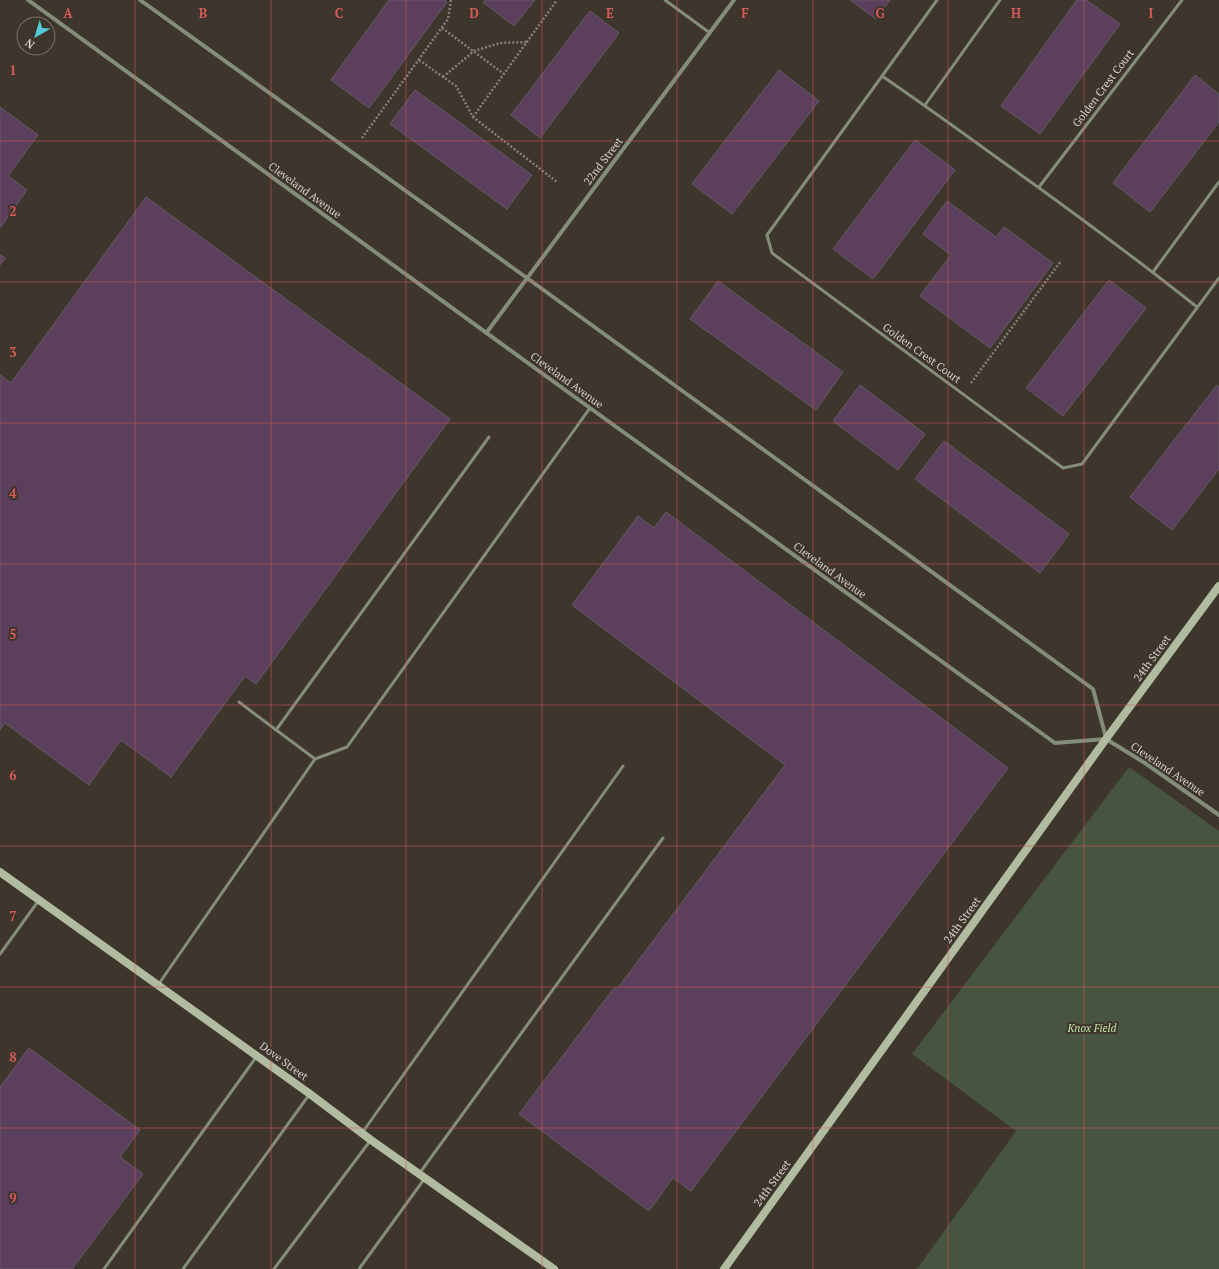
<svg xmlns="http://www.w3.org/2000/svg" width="1219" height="1269" font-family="'PT Serif',serif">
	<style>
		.green { fill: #475440 }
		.building { fill: #5b3f5c; stroke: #655c65 }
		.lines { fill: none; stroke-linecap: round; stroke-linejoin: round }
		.path { stroke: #88817a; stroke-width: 2.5; stroke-dasharray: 2 2; stroke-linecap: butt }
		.lane { stroke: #848c7a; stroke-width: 3 }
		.street { stroke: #848c7a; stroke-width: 4 }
		.secondary { stroke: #b0bba0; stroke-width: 8 }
		.grid { fill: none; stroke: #d65b59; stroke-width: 1; stroke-opacity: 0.55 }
		.labels { text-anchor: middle; stroke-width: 4; stroke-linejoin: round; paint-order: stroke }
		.street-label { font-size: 11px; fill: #d7d1cc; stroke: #3e352d }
		.park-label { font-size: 11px; font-style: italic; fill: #bfe5a9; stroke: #3e352d }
		.grid-label { font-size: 13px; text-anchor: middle; font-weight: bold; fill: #d65b59; stroke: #3e352d; stroke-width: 4; stroke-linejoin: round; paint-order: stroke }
	</style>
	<rect width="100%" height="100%" fill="#3e352d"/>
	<path class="green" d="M 1129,767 L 1219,831 L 1219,1269 L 917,1269 L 1016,1131 L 912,1054 Z"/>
	<g class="building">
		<path d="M 389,0 L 445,0 L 447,2 L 369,108 L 331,80 Z"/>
		<path d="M 485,0 L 535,0 L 514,26 L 483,2 Z"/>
		<path d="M 850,0 L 890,0 L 876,19 Z"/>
		<path d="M 1077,0 L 1086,0 L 1120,24 L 1040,134 L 1001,106 Z"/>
		<path d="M 590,11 L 619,33 L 540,138 L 511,115 Z"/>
		<path d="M 779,70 L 819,101 L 732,214 L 692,184 Z"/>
		<path d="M 1195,75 L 1219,94 L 1219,122 L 1150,212 L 1113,183 Z"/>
		<path d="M 415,90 L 532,175 L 507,209 L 390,124 Z"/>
		<path d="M 0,107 L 38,135 L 8,176 L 27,190 L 0,228 Z"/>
		<path d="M 915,140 L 955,170 L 873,279 L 833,249 Z"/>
		<path d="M 146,197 L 450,419 L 256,684 L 245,676 L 171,777 L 121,740 L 89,785 L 5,723 L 0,730 L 0,375 L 11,383 Z"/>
		<path d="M 947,201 L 996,237 L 1004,227 L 1053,263 L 990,348 L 920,296 L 951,255 L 923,234 Z"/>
		<path d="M 0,255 L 5,258 L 0,265 Z"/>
		<path d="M 1109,280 L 1146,308 L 1063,416 L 1026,388 Z"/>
		<path d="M 718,281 L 843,372 L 816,410 L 690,319 Z"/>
		<path d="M 860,385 L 925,434 L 898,470 L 833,421 Z"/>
		<path d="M 1217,385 L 1219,387 L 1219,469 L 1172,530 L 1130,497 Z"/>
		<path d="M 944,441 L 1069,534 L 1040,573 L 915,479 Z"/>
		<path d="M 666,512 L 1008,768 L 691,1191 L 673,1178 L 649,1211 L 519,1114 L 614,988 L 617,989 L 785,765 L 572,605 L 638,516 L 654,528 Z"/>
		<path d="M 29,1048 L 140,1130 L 120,1157 L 143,1174 L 72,1269 L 0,1269 L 0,1087 Z"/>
	</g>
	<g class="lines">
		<g class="path">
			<path d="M 442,28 L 504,74"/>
			<path d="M 419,60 L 456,86 L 473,117 L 557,182"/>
			<path d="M 443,77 L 474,51 L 500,43 L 527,42"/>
			<path d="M 473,117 L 557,0"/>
			<path d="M 362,138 L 448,19 L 451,0"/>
			<path d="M 971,383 L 1061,261"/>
		</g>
		<g class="lane">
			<path d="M 665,0 L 710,33"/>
			<path d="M 937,0 L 767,235 L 772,253 L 1063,468 L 1082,464 L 1219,278"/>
			<path d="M 882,76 C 923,104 963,133 1003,162 C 1069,209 1134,257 1197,307"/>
			<path d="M 925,105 L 1000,0"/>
			<path d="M 1039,187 L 1182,0"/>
			<path d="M 1153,272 L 1219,182"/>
			<path d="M 276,730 L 489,437"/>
			<path d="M 315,759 L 347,747 L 590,408"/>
			<path d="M 0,954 L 39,900"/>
			<path d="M 158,985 L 315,759 L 239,702"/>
			<path d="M 362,1133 L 623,766"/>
			<path d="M 419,1174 L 663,838"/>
			<path d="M 104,1269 L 257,1056"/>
			<path d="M 183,1269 L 309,1095"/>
			<path d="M 274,1269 L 370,1141"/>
			<path d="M 359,1269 L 425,1178"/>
		</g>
		<g class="street">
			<path d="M 28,0 L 590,408 L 1055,743 L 1106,739 L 1145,763 L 1219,815"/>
			<path d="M 140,0 L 527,278 L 1093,689 L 1106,738"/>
			<path d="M 487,332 L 734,0"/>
		</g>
		<g class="secondary">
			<path d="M 0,872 L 310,1094 L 371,1140 L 554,1269"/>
			<path d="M 724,1269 L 1106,739 L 1219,586"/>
		</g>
	</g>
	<path class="grid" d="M 135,0 L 135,1269M 271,0 L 271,1269M 406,0 L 406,1269M 542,0 L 542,1269M 677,0 L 677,1269M 813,0 L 813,1269M 948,0 L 948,1269M 1084,0 L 1084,1269M 0,141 L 1219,141M 0,282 L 1219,282M 0,423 L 1219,423M 0,564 L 1219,564M 0,705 L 1219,705M 0,846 L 1219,846M 0,987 L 1219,987M 0,1128 L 1219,1128"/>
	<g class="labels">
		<g class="street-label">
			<text transform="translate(1103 88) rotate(-53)" y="4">Golden Crest Court</text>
			<text transform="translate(603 161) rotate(-53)" y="4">22nd Street</text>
			<text transform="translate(305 190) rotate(36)" y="4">Cleveland Avenue</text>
			<text transform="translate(922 353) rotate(36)" y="4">Golden Crest Court</text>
			<text transform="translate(567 380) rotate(36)" y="4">Cleveland Avenue</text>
			<text transform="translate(830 570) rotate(36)" y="4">Cleveland Avenue</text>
			<text transform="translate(1152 658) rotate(-54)" y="4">24th Street</text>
			<text transform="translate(1168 769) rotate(34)" y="4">Cleveland Avenue</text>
			<text transform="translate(962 920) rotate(-54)" y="4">24th Street</text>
			<text transform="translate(284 1061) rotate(36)" y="4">Dove Street</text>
			<text transform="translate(772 1183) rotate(-54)" y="4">24th Street</text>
		</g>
		<g class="park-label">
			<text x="1092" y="1032">Knox Field</text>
		</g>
	</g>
	<g class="grid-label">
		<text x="68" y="18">A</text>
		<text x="203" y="18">B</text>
		<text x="339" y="18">C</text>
		<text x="474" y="18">D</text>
		<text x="610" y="18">E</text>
		<text x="745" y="18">F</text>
		<text x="880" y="18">G</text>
		<text x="1016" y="18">H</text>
		<text x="1151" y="18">I</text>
		<text x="13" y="75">1</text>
		<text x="13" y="216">2</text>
		<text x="13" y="357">3</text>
		<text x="13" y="498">4</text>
		<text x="13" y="639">5</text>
		<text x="13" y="780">6</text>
		<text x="13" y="921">7</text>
		<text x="13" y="1062">8</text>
		<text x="13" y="1203">9</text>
	</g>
	<g transform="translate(36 36) rotate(218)"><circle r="19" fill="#3e352d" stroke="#7b736d"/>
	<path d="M0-3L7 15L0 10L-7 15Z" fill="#52cbd8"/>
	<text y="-6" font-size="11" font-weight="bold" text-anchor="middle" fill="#d7d1cc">N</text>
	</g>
</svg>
